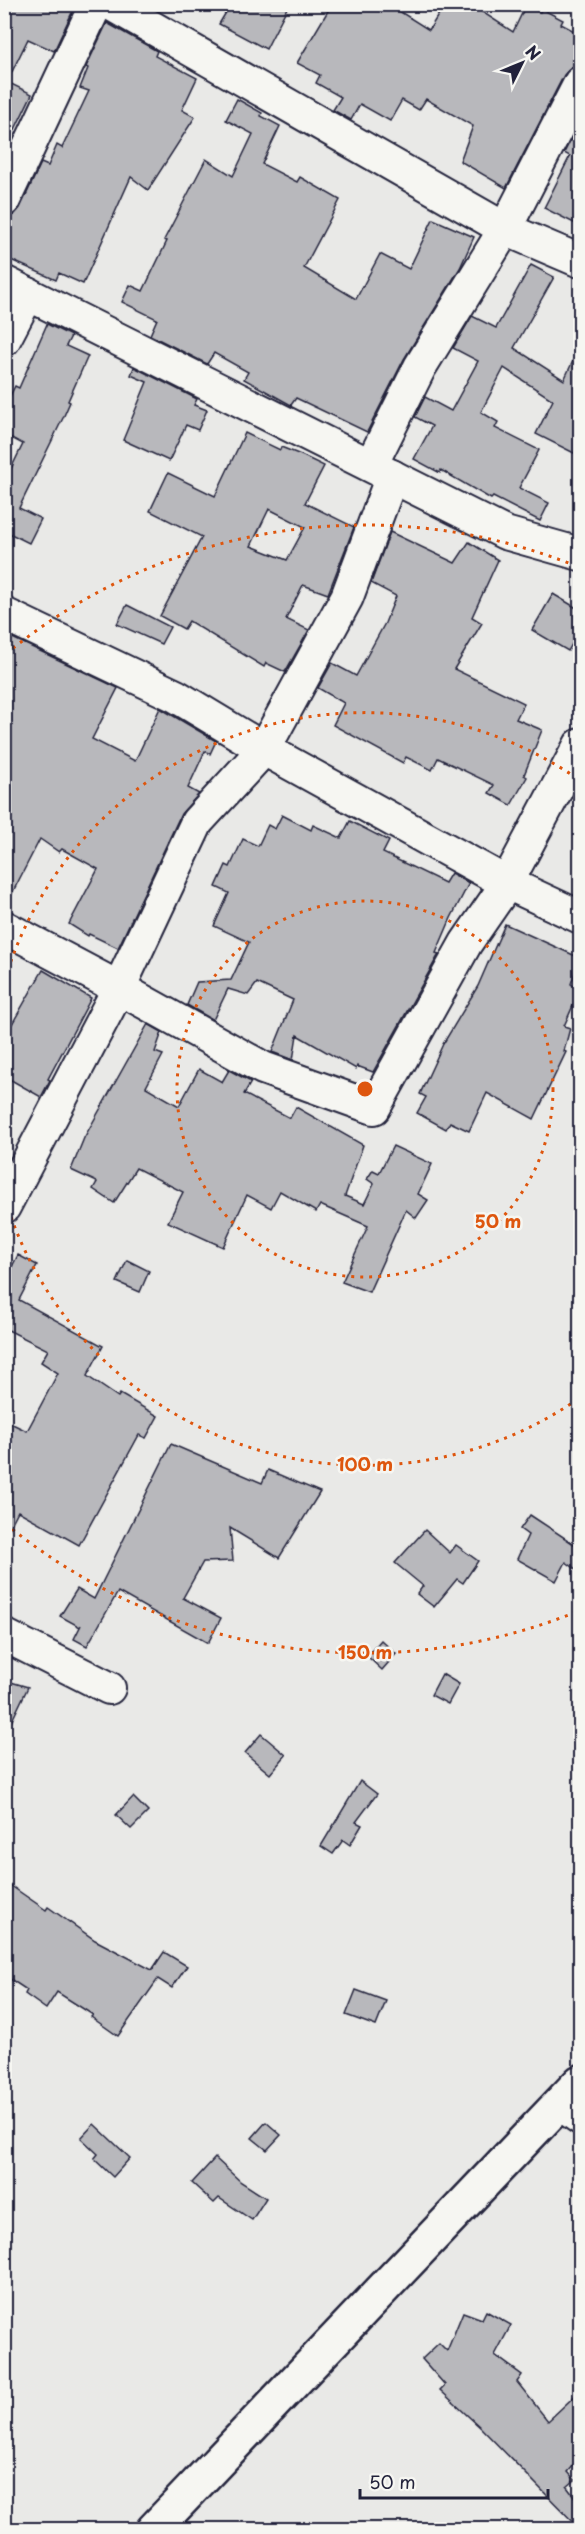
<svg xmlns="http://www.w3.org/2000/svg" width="585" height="2534" font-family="'Playpen Sans',sans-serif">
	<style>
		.building { fill: #b8b8bc; stroke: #22223b; stroke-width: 1.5; fill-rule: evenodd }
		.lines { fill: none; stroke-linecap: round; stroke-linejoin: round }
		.minor-casing { stroke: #22223b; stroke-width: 36 }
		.highway-casing { stroke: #22223b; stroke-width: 38 }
		.minor { stroke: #f6f6f2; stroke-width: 32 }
		.highway { stroke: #f6f6f2; stroke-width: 33 }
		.ring { fill: none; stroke: #de560e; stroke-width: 3; stroke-dasharray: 3 6 }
		.centre { fill: #de560e; stroke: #f6f6f2; stroke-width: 3 }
		.ring-label { font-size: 18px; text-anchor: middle; font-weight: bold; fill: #de560e; stroke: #f6f6f2; stroke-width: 5; stroke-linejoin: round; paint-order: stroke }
	</style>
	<rect width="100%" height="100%" fill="#e9e9e7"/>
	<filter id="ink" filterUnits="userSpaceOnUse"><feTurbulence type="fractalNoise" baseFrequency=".0167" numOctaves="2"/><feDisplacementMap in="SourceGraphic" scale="12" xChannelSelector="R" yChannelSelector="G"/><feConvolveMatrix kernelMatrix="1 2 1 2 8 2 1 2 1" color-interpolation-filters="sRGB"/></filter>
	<g filter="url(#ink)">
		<g class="building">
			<path d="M 4,4 L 76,4 L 54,51 L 28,39 L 7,82 L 32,94 L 6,148 L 8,149 L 4,157 Z"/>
			<path d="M 231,4 L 289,4 L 266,49 L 219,24 Z"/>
			<path d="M 332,4 L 388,4 L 429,30 L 445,4 L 470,4 L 513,32 L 526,5 L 540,12 L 542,9 L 563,20 L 561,24 L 580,34 L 580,65 L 571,68 L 564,75 L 506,188 L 460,161 L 473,126 L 426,99 L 419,110 L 402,100 L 390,121 L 360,104 L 351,120 L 333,110 L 341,97 L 316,83 L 320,75 L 297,63 Z"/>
			<path d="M 107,23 L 157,51 L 155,56 L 197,78 L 182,110 L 195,117 L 148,190 L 131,177 L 83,284 L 59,273 L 56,280 L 4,257 L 4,218 L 14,215 L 20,208 L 41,163 L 48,166 L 57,145 L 62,148 L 89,91 L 80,88 L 88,68 L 86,67 Z"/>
			<path d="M 237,99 L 262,113 L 261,116 L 280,126 L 262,164 L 297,182 L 300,177 L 340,200 L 304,268 L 356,299 L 380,254 L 409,269 L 433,219 L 474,237 L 460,268 L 404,359 L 367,432 L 296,398 L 291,405 L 244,379 L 248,372 L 214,353 L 207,364 L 150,335 L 157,319 L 122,302 L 130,285 L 143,291 L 167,241 L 164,240 L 206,159 L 233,176 L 253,134 L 226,120 Z"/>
			<path d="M 580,121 L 580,226 L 544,208 L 570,156 L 564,153 Z"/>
			<path d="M 531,265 L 554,277 L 514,348 L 564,380 L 580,346 L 580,456 L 536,434 L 553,400 L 504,368 L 481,412 L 498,422 L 495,428 L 539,450 L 519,488 L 549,503 L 540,521 L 493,497 L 491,499 L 441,470 L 440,473 L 414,459 L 432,426 L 415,417 L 425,397 L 451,411 L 478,361 L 453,348 L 472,316 L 496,328 Z"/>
			<path d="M 47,324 L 71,336 L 66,346 L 88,356 L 68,401 L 70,402 L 63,418 L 19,508 L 41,519 L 29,543 L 7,532 L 4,537 L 4,483 L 23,444 L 4,434 L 4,408 L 15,386 L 19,388 Z"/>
			<path d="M 134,367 L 197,399 L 194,405 L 207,410 L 198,430 L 186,425 L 169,461 L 123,440 L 147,382 L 131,375 Z"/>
			<path d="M 245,433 L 280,450 L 281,447 L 301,455 L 324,466 L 305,503 L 354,527 L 328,594 L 303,585 L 286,619 L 309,630 L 285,672 L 266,663 L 264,667 L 189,621 L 184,629 L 160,616 L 202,537 L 150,511 L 168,473 L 215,496 ZM 269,509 L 305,527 L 287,560 L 251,546 Z"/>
			<path d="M 390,532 L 455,563 L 469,542 L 498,560 L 472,617 L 482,623 L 454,669 L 524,703 L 516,719 L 542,730 L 524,775 L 527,777 L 511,805 L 489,793 L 494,785 L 438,758 L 432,770 L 406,757 L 403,763 L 333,725 L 344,703 L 318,688 L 332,663 L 356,676 L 385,623 L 396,596 L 371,583 Z"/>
			<path d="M 553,594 L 580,610 L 580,630 L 568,651 L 532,630 Z"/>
			<path d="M 127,605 L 170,627 L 161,644 L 117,624 Z"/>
			<path d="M 4,634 L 118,688 L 92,739 L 135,761 L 160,708 L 216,741 L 210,754 L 205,751 L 188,788 L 199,794 L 181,814 L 118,948 L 89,934 L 88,936 L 69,924 L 98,869 L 62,849 L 59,852 L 40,839 L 4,909 Z"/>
			<path d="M 282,815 L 311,830 L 313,825 L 341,838 L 350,821 L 389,841 L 383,853 L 445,883 L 451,873 L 469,883 L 451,918 L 436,953 L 439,954 L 373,1072 L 357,1066 L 356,1069 L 297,1035 L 293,1060 L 272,1052 L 293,1000 L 257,983 L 248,995 L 228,989 L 213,1020 L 187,1005 L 197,982 L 231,980 L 249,942 L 214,926 L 229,893 L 216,887 L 226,865 L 230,867 L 243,839 L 258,846 L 268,825 L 275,829 Z"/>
			<path d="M 505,924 L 580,958 L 571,984 L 580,990 L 564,1026 L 570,1028 L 564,1051 L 566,1052 L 534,1119 L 487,1093 L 469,1131 L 450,1122 L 446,1129 L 417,1113 L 426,1097 L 420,1094 L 443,1044 L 478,986 Z"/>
			<path d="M 43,970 L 91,998 L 48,1079 L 50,1080 L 41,1097 L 4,1076 L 4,1020 L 12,1024 Z"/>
			<path d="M 148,1024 L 162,1032 L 155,1052 L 163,1055 L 146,1087 L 179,1106 L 199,1069 L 222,1082 L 229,1070 L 251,1082 L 244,1094 L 290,1118 L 296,1107 L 363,1145 L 345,1196 L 364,1204 L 374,1184 L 367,1179 L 373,1170 L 379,1173 L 393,1146 L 432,1164 L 418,1194 L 428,1200 L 416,1218 L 406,1210 L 369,1292 L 342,1282 L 368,1226 L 320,1205 L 316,1212 L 280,1191 L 271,1208 L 247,1195 L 223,1247 L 168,1222 L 183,1192 L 136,1168 L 114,1203 L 93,1189 L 97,1182 L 71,1170 L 84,1138 Z"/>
			<path d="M 18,1255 L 37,1265 L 19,1300 L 103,1346 L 87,1376 L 118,1397 L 120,1394 L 158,1416 L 146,1438 L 139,1435 L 79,1545 L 18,1511 L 4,1538 L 4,1420 L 27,1431 L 58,1373 L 41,1362 L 48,1350 L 4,1328 L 4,1282 Z"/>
			<path d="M 127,1260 L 149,1271 L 140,1292 L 117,1282 Z"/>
			<path d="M 171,1444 L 262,1483 L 268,1470 L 320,1492 L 279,1558 L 230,1528 L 233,1561 L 203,1562 L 183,1598 L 221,1618 L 208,1643 L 118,1592 L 87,1646 L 74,1639 L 81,1625 L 80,1627 L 60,1616 L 77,1589 L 94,1599 Z"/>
			<path d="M 530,1515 L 580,1548 L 580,1572 L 566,1562 L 556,1581 L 517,1559 L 528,1535 L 520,1529 Z"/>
			<path d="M 425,1530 L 450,1553 L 456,1545 L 478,1561 L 463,1583 L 457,1579 L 434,1607 L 417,1594 L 423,1586 L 395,1563 Z"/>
			<path d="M 381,1640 L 396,1654 L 382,1670 L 367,1656 Z"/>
			<path d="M 442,1674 L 459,1684 L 448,1704 L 431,1695 Z"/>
			<path d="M 4,1680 L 28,1687 L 4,1737 Z"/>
			<path d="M 261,1734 L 286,1755 L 270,1774 L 245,1753 Z"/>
			<path d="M 360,1781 L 377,1794 L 356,1822 L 362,1825 L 350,1845 L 343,1840 L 333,1854 L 321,1846 Z"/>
			<path d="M 133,1797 L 148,1812 L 131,1829 L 116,1815 Z"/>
			<path d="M 4,1881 L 46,1910 L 48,1907 L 95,1940 L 152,1970 L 164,1952 L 187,1966 L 172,1988 L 158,1979 L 118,2036 L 91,2017 L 93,2015 L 57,1992 L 46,2009 L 25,1994 L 27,1990 L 4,1975 Z"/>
			<path d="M 356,1990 L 386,2001 L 376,2026 L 346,2015 Z"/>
			<path d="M 266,2122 L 281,2135 L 267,2150 L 252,2138 Z"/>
			<path d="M 94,2124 L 130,2158 L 113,2177 L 94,2159 L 98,2154 L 81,2138 Z"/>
			<path d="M 215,2158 L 241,2182 L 266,2198 L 252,2220 L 219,2198 L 214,2203 L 192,2183 Z"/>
			<path d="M 486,2311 L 511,2325 L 495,2355 L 522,2375 L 517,2382 L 548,2421 L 580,2391 L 580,2458 L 568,2472 L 575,2480 L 567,2487 L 580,2504 L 580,2529 L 481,2428 L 440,2390 L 445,2385 L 422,2359 L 439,2343 L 447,2351 L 463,2312 L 482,2319 Z"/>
		</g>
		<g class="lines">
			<defs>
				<g id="minor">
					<path d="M 111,4 L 505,229 L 580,261"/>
					<path d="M 4,200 L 96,4"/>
					<path d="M 4,282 L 505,533 L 580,554"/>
					<path d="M 4,340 L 28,294"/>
					<path d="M 371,465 L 420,367 L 505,229 L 580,83"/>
					<path d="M 4,614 L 176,696 L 264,749 L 507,883 L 580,917"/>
					<path d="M 4,927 L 119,988 L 263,1068 L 374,1108 L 466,943 L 504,888 L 580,745"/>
					<path d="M 4,1207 L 119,988 L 197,822 L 264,749 L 347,597 L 392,476"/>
					<path d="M 4,1635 L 109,1688"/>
					<path d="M 560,2104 L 580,2118"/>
				</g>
				<path id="highway" d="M 153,2530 L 580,2082"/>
			</defs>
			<use href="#minor" class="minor-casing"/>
			<use href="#highway" class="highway-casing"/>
			<use href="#minor" class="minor"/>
			<use href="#highway" class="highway"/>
		</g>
	</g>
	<g class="ring">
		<circle cx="365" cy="1089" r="188"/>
		<path d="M578 1399A376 376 0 0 1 5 1199M5 979A376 376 0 0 1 578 779"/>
		<path d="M576 1612A564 564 0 0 1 6 1524M6 654A564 564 0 0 1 576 566"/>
	</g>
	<circle cx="365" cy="1089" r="9" class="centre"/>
	<g class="ring-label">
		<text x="498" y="1228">50 m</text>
		<text x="365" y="1471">100 m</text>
		<text x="365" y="1659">150 m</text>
	</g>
	<rect width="585" height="2534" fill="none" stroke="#f6f6f2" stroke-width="24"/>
	<rect x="12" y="12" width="561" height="2510" fill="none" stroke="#22223b" stroke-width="2" filter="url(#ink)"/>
	<g transform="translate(522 63) rotate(47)" stroke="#f6f6f2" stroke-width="4.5" paint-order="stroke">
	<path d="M0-4.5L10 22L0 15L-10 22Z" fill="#22223b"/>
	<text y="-9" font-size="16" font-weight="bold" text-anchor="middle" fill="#22223b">N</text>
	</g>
	<path d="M360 2489v9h188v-9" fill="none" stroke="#22223b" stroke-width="3"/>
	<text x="369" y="2489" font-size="18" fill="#22223b" stroke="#f6f6f2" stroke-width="4.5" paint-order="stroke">50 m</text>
</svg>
